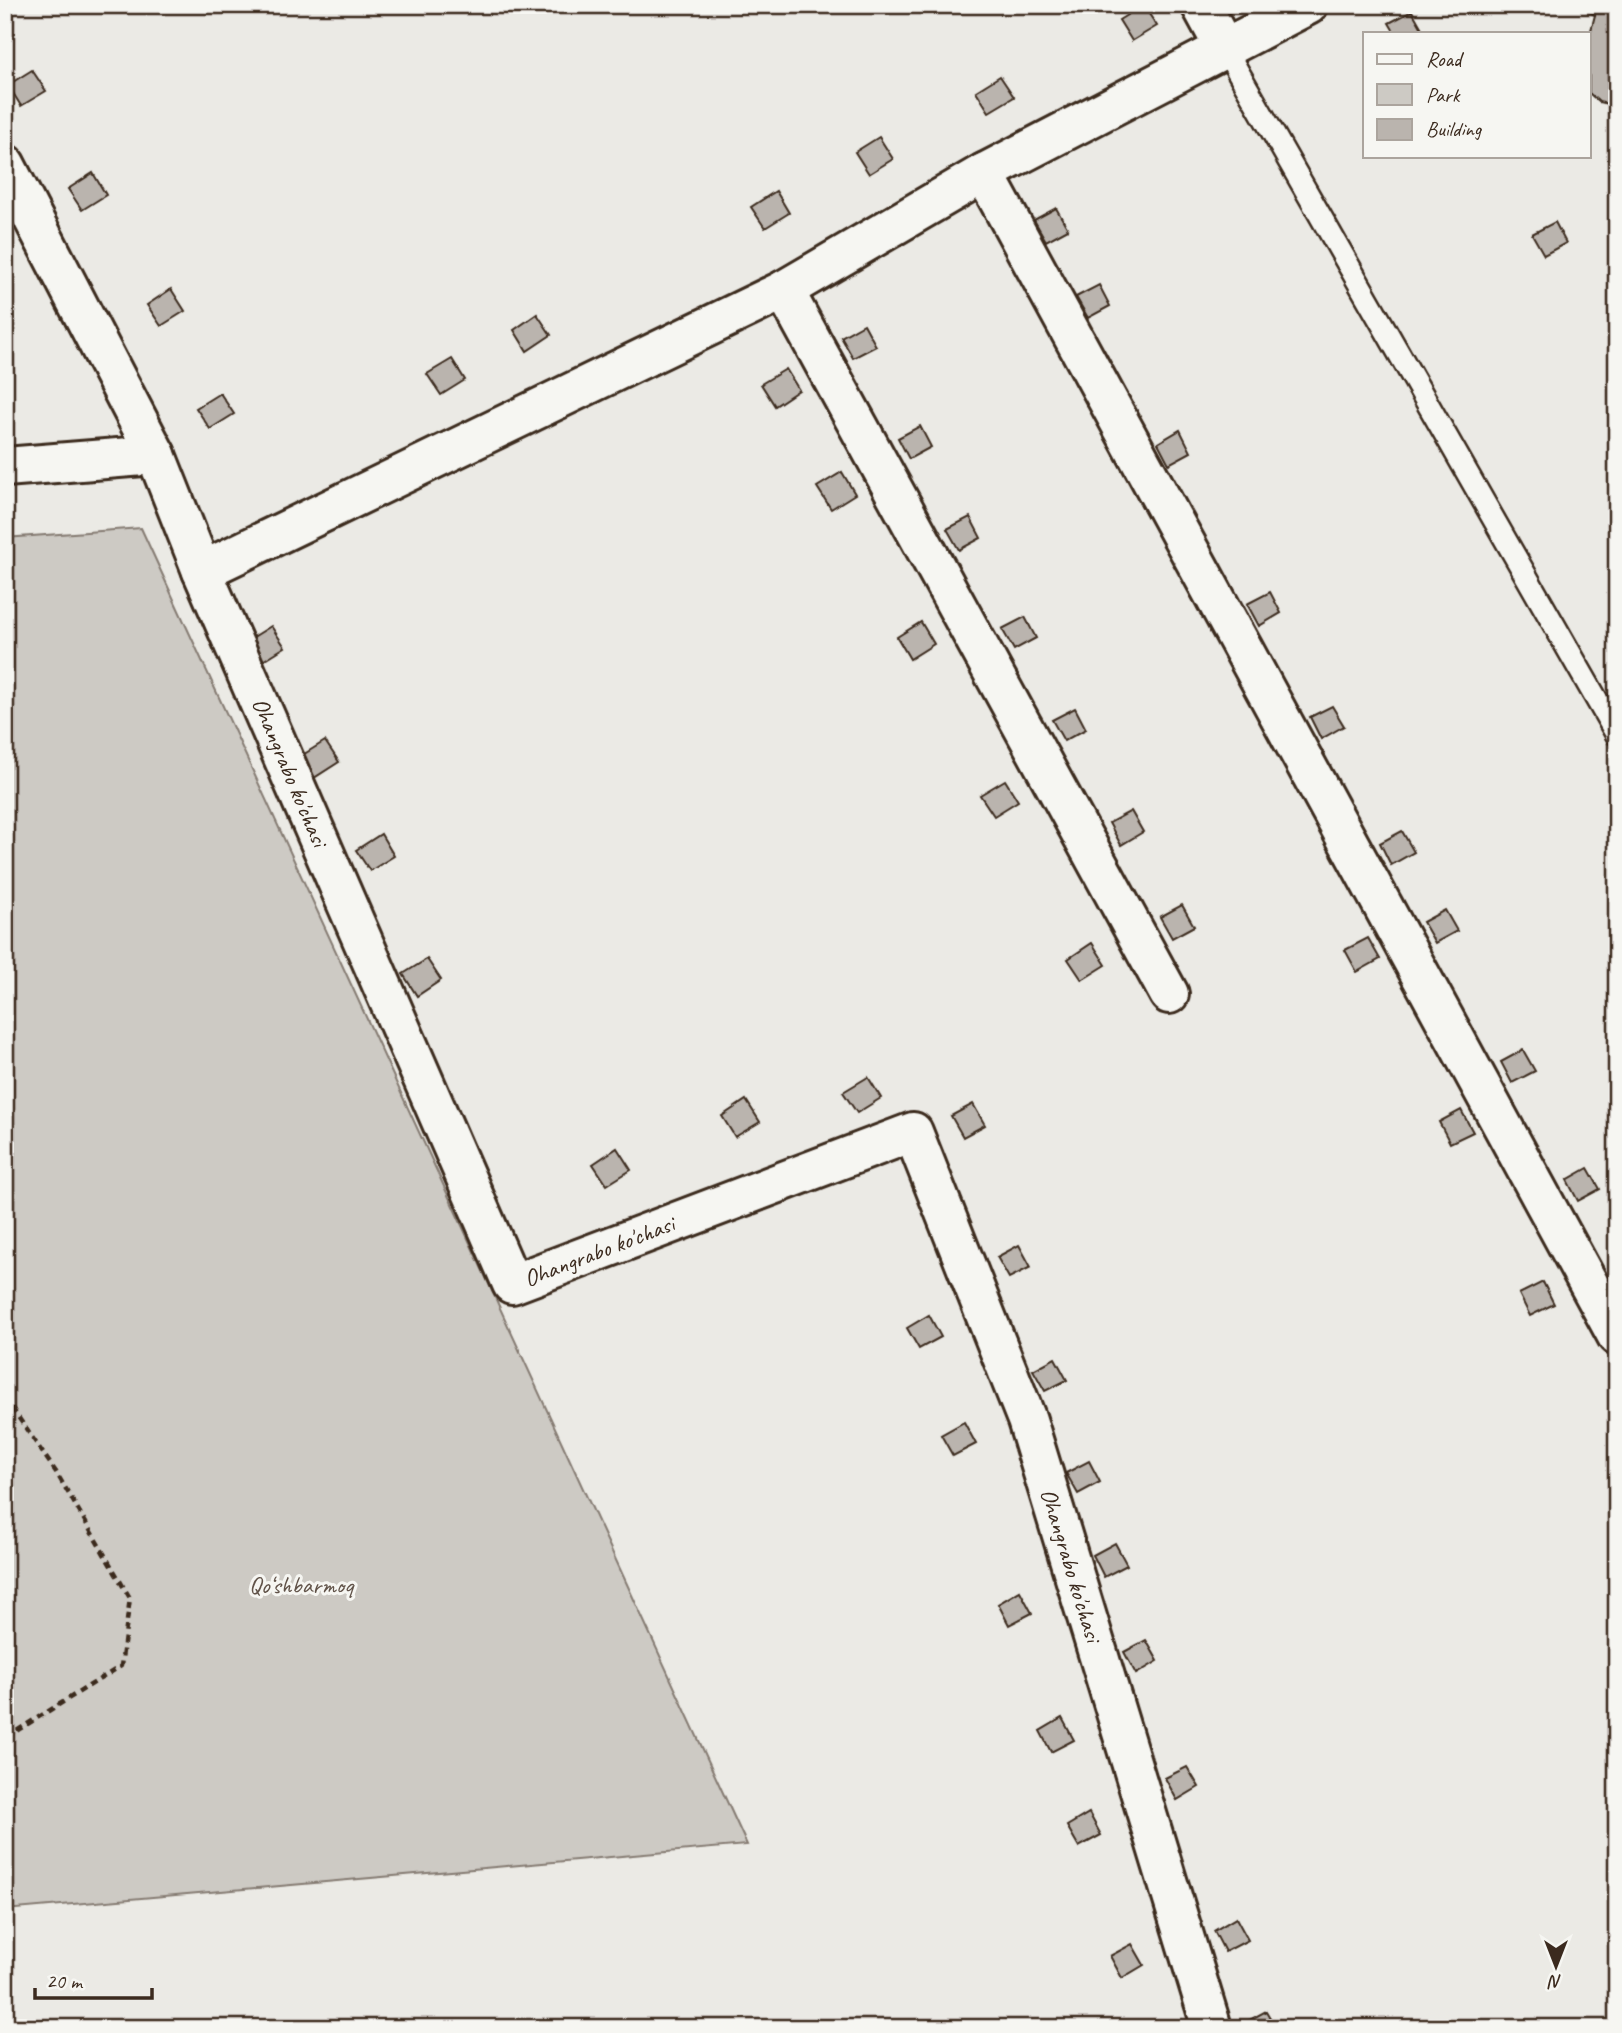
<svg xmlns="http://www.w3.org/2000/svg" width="1622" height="2033" font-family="Caveat,sans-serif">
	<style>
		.green { fill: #cdcac4; stroke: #847a71; stroke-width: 2 }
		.building { fill: #bab4ae; stroke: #3b2a1e; stroke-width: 2 }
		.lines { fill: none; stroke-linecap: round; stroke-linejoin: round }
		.service-casing { stroke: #3b2a1e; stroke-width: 26 }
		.minor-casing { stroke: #3b2a1e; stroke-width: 44 }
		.path { stroke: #3b2a1e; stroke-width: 4.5; stroke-dasharray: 7 5; stroke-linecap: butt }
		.service { stroke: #f6f6f2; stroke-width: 21 }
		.minor { stroke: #f6f6f2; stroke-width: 38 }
		.labels { text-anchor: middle; stroke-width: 6; stroke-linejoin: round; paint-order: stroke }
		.street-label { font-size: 24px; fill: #3b2a1e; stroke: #f6f6f2 }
		.park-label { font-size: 24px; fill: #605248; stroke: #f6f6f2 }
	</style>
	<rect width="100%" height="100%" fill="#ebeae5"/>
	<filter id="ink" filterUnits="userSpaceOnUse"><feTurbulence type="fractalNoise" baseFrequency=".0143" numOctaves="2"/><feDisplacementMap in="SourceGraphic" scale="14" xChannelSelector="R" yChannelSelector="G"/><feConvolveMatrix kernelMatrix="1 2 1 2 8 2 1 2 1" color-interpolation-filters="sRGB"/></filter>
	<g filter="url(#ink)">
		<path class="green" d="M 141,528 L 747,1845 L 5,1910 L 5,538 Z"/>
		<g class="building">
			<path d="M 1143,5 L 1157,26 L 1132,41 L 1119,20 Z"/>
			<path d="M 1583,5 L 1617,5 L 1617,106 L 1599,102 L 1589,93 L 1589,38 L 1595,15 L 1582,8 Z"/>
			<path d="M 1412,11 L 1424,32 L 1395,33 L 1389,23 Z"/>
			<path d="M 32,70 L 46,91 L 21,106 L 8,85 Z"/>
			<path d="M 1000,76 L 1014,97 L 989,112 L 976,91 Z"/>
			<path d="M 879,137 L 893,159 L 869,174 L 855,152 Z"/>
			<path d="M 93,173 L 106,195 L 82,210 L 68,189 Z"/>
			<path d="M 776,191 L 789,213 L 765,228 L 751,207 Z"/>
			<path d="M 1056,208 L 1068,229 L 1046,241 L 1034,220 Z"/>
			<path d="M 1555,222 L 1566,243 L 1544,255 L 1532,234 Z"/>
			<path d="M 1099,285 L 1110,306 L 1088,318 L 1076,297 Z"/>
			<path d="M 171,289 L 185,311 L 161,326 L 147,305 Z"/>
			<path d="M 537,314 L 551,335 L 527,351 L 514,330 Z"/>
			<path d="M 864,324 L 876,346 L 853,358 L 841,337 Z"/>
			<path d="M 452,359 L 465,380 L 441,395 L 427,374 Z"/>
			<path d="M 786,369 L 799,390 L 775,406 L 761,384 Z"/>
			<path d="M 220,393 L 234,414 L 210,429 L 196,408 Z"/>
			<path d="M 920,426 L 931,447 L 909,459 L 898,438 Z"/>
			<path d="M 1180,430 L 1191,452 L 1169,464 L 1158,443 Z"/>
			<path d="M 842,472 L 855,494 L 831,509 L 817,487 Z"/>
			<path d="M 970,517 L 981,538 L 959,550 L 947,529 Z"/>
			<path d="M 1270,592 L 1281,613 L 1259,626 L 1247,604 Z"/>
			<path d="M 1025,617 L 1036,638 L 1014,650 L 1002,629 Z"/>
			<path d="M 921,622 L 934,644 L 910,659 L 897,637 Z"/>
			<path d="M 271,626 L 285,647 L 261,662 L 247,641 Z"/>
			<path d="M 1332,706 L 1344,726 L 1321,739 L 1310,717 Z"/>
			<path d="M 1075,708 L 1086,729 L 1064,741 L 1052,720 Z"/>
			<path d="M 325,741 L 339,762 L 314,778 L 301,756 Z"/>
			<path d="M 1005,780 L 1018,801 L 994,816 L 980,795 Z"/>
			<path d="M 1131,811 L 1143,832 L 1121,845 L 1109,823 Z"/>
			<path d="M 1402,831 L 1414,852 L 1391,865 L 1380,843 Z"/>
			<path d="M 381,834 L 394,856 L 370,871 L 356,850 Z"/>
			<path d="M 1182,905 L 1194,926 L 1172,938 L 1160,917 Z"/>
			<path d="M 1445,910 L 1457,931 L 1435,943 L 1423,922 Z"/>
			<path d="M 1368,938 L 1380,959 L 1357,972 L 1345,950 Z"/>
			<path d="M 1092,943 L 1106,965 L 1082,980 L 1068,959 Z"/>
			<path d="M 427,959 L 441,980 L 417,996 L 403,974 Z"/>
			<path d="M 1523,1050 L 1535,1071 L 1512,1083 L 1501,1062 Z"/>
			<path d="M 868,1077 L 881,1098 L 857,1113 L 843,1092 Z"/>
			<path d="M 746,1100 L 760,1122 L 735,1137 L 722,1116 Z"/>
			<path d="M 973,1104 L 985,1125 L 963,1137 L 951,1116 Z"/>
			<path d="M 1461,1110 L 1473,1132 L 1450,1143 L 1439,1122 Z"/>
			<path d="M 617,1148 L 631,1170 L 607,1185 L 593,1164 Z"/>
			<path d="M 1588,1168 L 1600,1189 L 1578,1201 L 1567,1180 Z"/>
			<path d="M 1019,1245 L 1031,1267 L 1009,1278 L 997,1257 Z"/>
			<path d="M 1543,1282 L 1554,1304 L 1530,1316 L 1519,1294 Z"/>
			<path d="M 929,1315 L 941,1337 L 919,1349 L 907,1328 Z"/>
			<path d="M 1055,1358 L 1067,1380 L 1045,1391 L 1033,1370 Z"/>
			<path d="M 964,1422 L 976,1444 L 953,1456 L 941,1435 Z"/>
			<path d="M 1089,1461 L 1100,1482 L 1078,1494 L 1066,1473 Z"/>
			<path d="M 1115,1543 L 1127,1565 L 1104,1577 L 1093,1555 Z"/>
			<path d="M 1020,1591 L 1032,1613 L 1009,1625 L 998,1604 Z"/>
			<path d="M 1146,1640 L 1158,1661 L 1136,1674 L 1124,1652 Z"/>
			<path d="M 1062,1718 L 1074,1740 L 1051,1752 L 1040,1731 Z"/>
			<path d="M 1187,1767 L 1199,1787 L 1177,1800 L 1165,1778 Z"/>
			<path d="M 1089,1813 L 1101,1835 L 1079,1847 L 1067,1826 Z"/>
			<path d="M 1236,1918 L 1248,1940 L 1225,1952 L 1214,1931 Z"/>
			<path d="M 1132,1944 L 1144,1965 L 1122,1978 L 1110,1956 Z"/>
			<path d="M 1266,2011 L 1276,2028 L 1246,2028 L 1244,2023 Z"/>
		</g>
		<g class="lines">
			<defs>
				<path id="service" d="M 1225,49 L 1617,735"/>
				<g id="minor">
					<path d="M 1201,5 L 1225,49"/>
					<path d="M 5,164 L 156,455 L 202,571 L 512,1284 L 913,1132 L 1027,1420 L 1212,2028"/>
					<path d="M 984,173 L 1617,1336"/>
					<path d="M 784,290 L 1169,994"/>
					<path d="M 5,467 L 156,455"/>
					<path d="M 202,571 L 784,290 L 984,173 L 1308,5"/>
				</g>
			</defs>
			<use href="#service" class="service-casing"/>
			<use href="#minor" class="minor-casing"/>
			<path class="path" d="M 5,1398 L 56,1472 L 130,1598 L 121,1666 L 5,1738"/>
			<use href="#service" class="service"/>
			<use href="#minor" class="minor"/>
		</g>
	</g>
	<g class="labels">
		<g class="street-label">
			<text transform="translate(290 772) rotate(67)" y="8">Ohangrabo ko'chasi</text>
			<text transform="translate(599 1251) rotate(-21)" y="8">Ohangrabo ko'chasi</text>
			<text transform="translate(1071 1565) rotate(73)" y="8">Ohangrabo ko'chasi</text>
		</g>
		<g class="park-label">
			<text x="301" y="1593">Qo‘shbarmoq</text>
		</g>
	</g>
	<rect width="1622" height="2033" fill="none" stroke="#f6f6f2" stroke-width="28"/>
	<rect x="14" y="14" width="1594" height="2005" fill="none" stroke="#3b2a1e" stroke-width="2.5" filter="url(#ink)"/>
	<rect x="1363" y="32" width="228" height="126" fill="#f6f6f2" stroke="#aba49d" stroke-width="2"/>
	<rect x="1377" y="54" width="35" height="10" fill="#f6f6f2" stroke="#aba49d" stroke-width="2"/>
	<text x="1426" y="66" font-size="21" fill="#3b2a1e">Road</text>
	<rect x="1377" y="84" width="35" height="21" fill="#cdcac4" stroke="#aba49d" stroke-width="2"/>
	<text x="1426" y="102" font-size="21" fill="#3b2a1e">Park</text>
	<rect x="1377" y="119" width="35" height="21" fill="#bab4ae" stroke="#aba49d" stroke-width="2"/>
	<text x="1426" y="136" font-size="21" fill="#3b2a1e">Building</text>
	<g transform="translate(1556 1966) rotate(180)" stroke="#f6f6f2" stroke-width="5" paint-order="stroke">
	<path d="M0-5L12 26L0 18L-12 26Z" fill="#3b2a1e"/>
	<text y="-10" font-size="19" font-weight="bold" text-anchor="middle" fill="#3b2a1e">N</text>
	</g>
	<path d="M35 1988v10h117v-10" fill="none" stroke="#3b2a1e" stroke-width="3.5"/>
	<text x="46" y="1988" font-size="21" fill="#3b2a1e" stroke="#f6f6f2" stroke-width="5" paint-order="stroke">20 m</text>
</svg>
